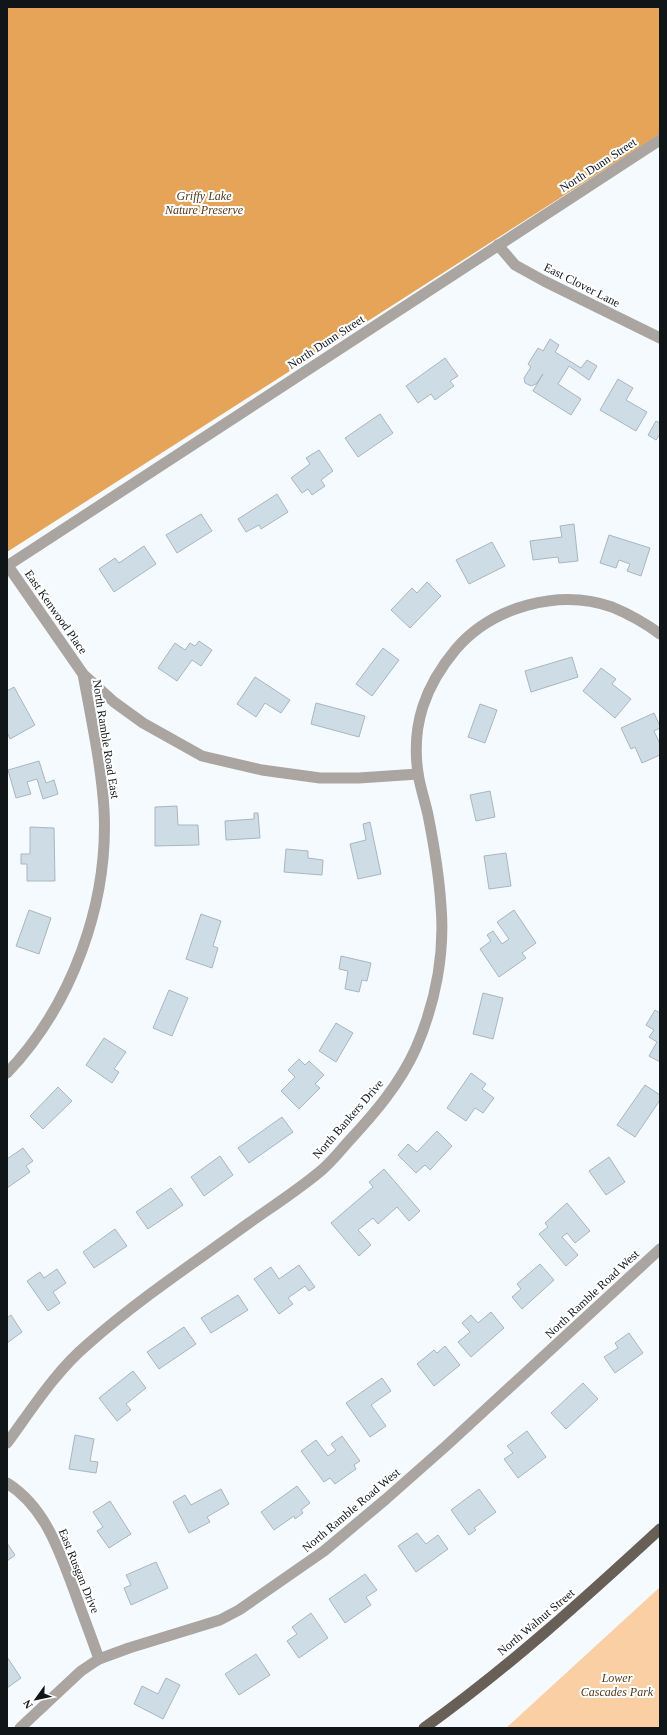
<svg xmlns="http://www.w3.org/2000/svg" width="667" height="1735" font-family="'Times New Roman',serif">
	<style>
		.green { fill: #f9cfa3 }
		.forest { fill: #e6a459 }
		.building { fill: #cedce6; stroke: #a8b6c0 }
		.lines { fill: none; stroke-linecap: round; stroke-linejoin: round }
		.minor { stroke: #aaa5a0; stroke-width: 11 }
		.tertiary { stroke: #aaa5a0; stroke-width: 11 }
		.primary { stroke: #685f57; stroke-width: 11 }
		.labels { text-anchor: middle; stroke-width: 4; stroke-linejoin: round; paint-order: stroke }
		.street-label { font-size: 12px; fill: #101518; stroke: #fff }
		.park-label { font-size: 12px; font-style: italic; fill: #533818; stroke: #fff }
	</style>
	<rect width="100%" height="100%" fill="#f5faff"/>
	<path class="green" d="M 660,1587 L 660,1728 L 506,1728 Z"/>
	<path class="forest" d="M 7,7 L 660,7 L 660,134 L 7,552 Z"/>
	<g class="building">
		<path d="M 550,339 L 559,345 L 555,352 L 581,368 L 587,360 L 597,366 L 589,380 L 569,366 L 558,384 L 581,399 L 571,415 L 533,391 L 543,374 L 536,384 L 531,386 L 525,383 L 524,378 L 531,367 L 528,364 L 538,348 L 543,351 Z"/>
		<path d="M 445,358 L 458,376 L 450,381 L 454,386 L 435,400 L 431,394 L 418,403 L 406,386 Z"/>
		<path d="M 618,379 L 633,388 L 626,400 L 647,412 L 636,431 L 600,410 Z"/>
		<path d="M 380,414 L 393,433 L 358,457 L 345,438 Z"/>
		<path d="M 656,421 L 660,423 L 660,434 L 656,440 L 648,435 Z"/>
		<path d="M 319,450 L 333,471 L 321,480 L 325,486 L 312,495 L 308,489 L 302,493 L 291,478 L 310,464 L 306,458 Z"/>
		<path d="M 277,494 L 288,512 L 261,529 L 259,525 L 246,532 L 238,519 Z"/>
		<path d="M 201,514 L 212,531 L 177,553 L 166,535 Z"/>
		<path d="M 574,524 L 578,561 L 559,563 L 558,557 L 533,560 L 530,541 L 562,537 L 560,526 Z"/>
		<path d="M 609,535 L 650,548 L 641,576 L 627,571 L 630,564 L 619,560 L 616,568 L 600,563 Z"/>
		<path d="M 492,542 L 505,566 L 469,584 L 456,560 Z"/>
		<path d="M 144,546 L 156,564 L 114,592 L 99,569 L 115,558 L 119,563 Z"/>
		<path d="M 427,582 L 441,596 L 410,628 L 391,610 L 412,588 L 417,593 Z"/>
		<path d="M 199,641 L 212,650 L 201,666 L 192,660 L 177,681 L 158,668 L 175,643 L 185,650 L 190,643 L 195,646 Z"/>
		<path d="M 383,648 L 399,660 L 372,696 L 356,684 Z"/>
		<path d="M 572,657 L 578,677 L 531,692 L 525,671 Z"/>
		<path d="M 601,668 L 616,679 L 612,684 L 631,699 L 615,718 L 583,691 Z"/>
		<path d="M 255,677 L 290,700 L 281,713 L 265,703 L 256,717 L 237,704 Z"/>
		<path d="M 14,687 L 35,725 L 10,739 L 7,732 L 7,691 Z"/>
		<path d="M 316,703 L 365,716 L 359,737 L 311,724 Z"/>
		<path d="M 480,704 L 497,710 L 485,743 L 468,737 Z"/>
		<path d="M 654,713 L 660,726 L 660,728 L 654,731 L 660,744 L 660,755 L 642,763 L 635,747 L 631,749 L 621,728 Z"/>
		<path d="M 39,761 L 46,783 L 54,780 L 58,794 L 43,799 L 37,779 L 27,782 L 31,794 L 16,798 L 8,770 Z"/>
		<path d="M 490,791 L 495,817 L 476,821 L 470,795 Z"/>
		<path d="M 177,806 L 178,825 L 198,825 L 199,845 L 155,846 L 155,807 Z"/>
		<path d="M 254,813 L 258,813 L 260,838 L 226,840 L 225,821 L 254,819 Z"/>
		<path d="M 370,822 L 381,874 L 358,879 L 350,844 L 366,840 L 363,824 Z"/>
		<path d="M 30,827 L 54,828 L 55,881 L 27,881 L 27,864 L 21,864 L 21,854 L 30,854 Z"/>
		<path d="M 286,849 L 308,851 L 308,858 L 323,860 L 322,875 L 284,872 Z"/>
		<path d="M 506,853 L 511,886 L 489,889 L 484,856 Z"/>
		<path d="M 29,910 L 51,918 L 39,954 L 16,946 Z"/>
		<path d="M 514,910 L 536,943 L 522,953 L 526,958 L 499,977 L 480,949 L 491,941 L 487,935 L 493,931 L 502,944 L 509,939 L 497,922 Z"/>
		<path d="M 201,914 L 221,921 L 213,946 L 218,948 L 212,968 L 186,959 Z"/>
		<path d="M 341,956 L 371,963 L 367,981 L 362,980 L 359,992 L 345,989 L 348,971 L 339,969 Z"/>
		<path d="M 169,990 L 188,998 L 172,1036 L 153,1028 Z"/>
		<path d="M 483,993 L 503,998 L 493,1039 L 473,1034 Z"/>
		<path d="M 655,1010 L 660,1013 L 660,1062 L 649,1056 L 657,1042 L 649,1037 L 654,1030 L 646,1025 Z"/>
		<path d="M 336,1023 L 353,1033 L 336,1062 L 319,1051 Z"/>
		<path d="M 104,1038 L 126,1052 L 114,1069 L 119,1072 L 112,1083 L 86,1065 Z"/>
		<path d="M 299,1059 L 305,1065 L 309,1061 L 324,1075 L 315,1084 L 320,1088 L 299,1109 L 281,1091 L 295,1077 L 288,1070 Z"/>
		<path d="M 471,1073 L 486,1084 L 482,1089 L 494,1098 L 483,1113 L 475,1108 L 466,1121 L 447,1108 Z"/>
		<path d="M 645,1085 L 660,1095 L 660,1100 L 635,1137 L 617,1125 Z"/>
		<path d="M 58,1087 L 72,1101 L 43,1129 L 30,1116 Z"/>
		<path d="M 282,1117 L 293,1132 L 249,1163 L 238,1148 Z"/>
		<path d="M 437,1131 L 452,1146 L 430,1170 L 425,1165 L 416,1173 L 398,1155 L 408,1144 L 417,1152 Z"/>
		<path d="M 23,1148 L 33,1161 L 26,1166 L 30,1172 L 7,1188 L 7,1159 Z"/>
		<path d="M 220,1156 L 233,1175 L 204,1196 L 191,1177 Z"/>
		<path d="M 609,1157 L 625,1182 L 606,1195 L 589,1171 Z"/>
		<path d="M 384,1169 L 420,1211 L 409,1221 L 397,1207 L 378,1224 L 373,1218 L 358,1230 L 371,1245 L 359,1256 L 331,1223 L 373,1187 L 369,1182 Z"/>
		<path d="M 171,1188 L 183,1205 L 148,1229 L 136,1212 Z"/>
		<path d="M 567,1203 L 590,1231 L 575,1243 L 567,1233 L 562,1237 L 578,1255 L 566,1266 L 539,1234 L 548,1227 L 545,1223 Z"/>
		<path d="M 115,1229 L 127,1246 L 94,1268 L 83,1252 Z"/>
		<path d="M 540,1264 L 554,1280 L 522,1309 L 512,1297 L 521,1289 L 517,1284 Z"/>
		<path d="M 299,1265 L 315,1287 L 309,1291 L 305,1286 L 288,1298 L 293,1304 L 279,1314 L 254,1279 L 271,1267 L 279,1279 Z"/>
		<path d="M 57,1269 L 66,1283 L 53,1292 L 60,1303 L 48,1311 L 27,1281 L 40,1272 L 44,1278 Z"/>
		<path d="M 238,1295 L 248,1310 L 211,1333 L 201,1318 Z"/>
		<path d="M 491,1312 L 504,1328 L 471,1357 L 458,1342 L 470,1332 L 462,1323 L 471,1315 L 478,1323 Z"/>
		<path d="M 11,1315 L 22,1332 L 7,1343 L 7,1318 Z"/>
		<path d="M 184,1327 L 196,1344 L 159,1369 L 147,1352 Z"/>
		<path d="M 629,1333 L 643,1353 L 615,1373 L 604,1357 L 618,1348 L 615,1343 Z"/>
		<path d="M 445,1346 L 460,1365 L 434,1386 L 417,1364 L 434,1350 L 437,1353 Z"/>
		<path d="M 133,1371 L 146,1388 L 126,1404 L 131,1410 L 117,1421 L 99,1398 Z"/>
		<path d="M 382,1378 L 391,1391 L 371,1405 L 386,1426 L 370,1437 L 346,1403 Z"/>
		<path d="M 583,1383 L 598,1399 L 566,1429 L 551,1413 Z"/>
		<path d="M 527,1431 L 546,1457 L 518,1478 L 504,1459 L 513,1453 L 507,1446 Z"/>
		<path d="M 75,1435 L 94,1439 L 90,1461 L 98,1462 L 96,1473 L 69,1469 Z"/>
		<path d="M 342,1436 L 360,1461 L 354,1465 L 356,1469 L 335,1484 L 330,1478 L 324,1482 L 301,1451 L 316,1440 L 328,1456 L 336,1450 L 331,1444 Z"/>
		<path d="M 297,1486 L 310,1503 L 301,1510 L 303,1513 L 295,1519 L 294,1516 L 274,1530 L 261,1512 Z"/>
		<path d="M 221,1489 L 229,1504 L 207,1517 L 210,1522 L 189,1533 L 173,1502 L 185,1495 L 191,1505 Z"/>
		<path d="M 479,1489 L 496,1512 L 474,1528 L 476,1530 L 469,1535 L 451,1510 Z"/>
		<path d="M 110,1501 L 131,1534 L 109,1548 L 97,1531 L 103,1527 L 93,1512 Z"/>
		<path d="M 417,1533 L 426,1544 L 438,1535 L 448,1549 L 416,1572 L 398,1546 Z"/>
		<path d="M 7,1543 L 15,1555 L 7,1561 Z"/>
		<path d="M 156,1562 L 168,1588 L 131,1605 L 124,1588 L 131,1585 L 126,1575 Z"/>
		<path d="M 365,1574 L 377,1590 L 366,1597 L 371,1605 L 345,1623 L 329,1599 Z"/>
		<path d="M 311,1613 L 328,1638 L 299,1658 L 287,1641 L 297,1634 L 292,1627 Z"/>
		<path d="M 256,1654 L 270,1675 L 239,1695 L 225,1674 Z"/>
		<path d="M 7,1657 L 21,1678 L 7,1688 Z"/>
		<path d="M 166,1678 L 180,1685 L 163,1719 L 134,1704 L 142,1686 L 158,1694 Z"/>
	</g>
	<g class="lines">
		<g class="minor">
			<path d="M 498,245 L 515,265 L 544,281 L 660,338"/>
			<path d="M 8,566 L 83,674 L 114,702 L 143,723 L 202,756 L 262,770 L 320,778 L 359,778 L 418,774"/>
			<path d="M 7,1073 C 72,1005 109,903 104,809 C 101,763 91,718 83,674"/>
			<path d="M 7,1443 C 32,1409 55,1372 88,1344 C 138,1300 195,1262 249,1223 C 273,1206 301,1188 323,1169 C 332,1161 340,1151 348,1142 C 374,1114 400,1084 416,1048 C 435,1004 445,954 441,906 C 439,875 434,845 428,815 C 425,801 420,787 418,773 C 411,725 425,686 456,649 C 492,607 559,588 612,607 C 629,614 645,623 660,634"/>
			<path d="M 7,1483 C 45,1507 59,1550 74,1590 C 82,1613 91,1636 99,1659"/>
			<path d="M 20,1728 L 81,1671 L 99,1659 L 129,1648 L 220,1620 L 239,1610 L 324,1551 L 386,1499 L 446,1446 L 660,1249"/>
		</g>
		<path class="tertiary" d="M 7,566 L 660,140"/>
		<path class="primary" d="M 424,1728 C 508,1668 584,1599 660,1529"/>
	</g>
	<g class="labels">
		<g class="street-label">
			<text transform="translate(598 165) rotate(-33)" y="4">North Dunn Street</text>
			<text transform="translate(582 285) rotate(27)" y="4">East Clover Lane</text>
			<text transform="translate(326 342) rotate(-33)" y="4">North Dunn Street</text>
			<text transform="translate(56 612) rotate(55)" y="4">East Kenwood Place</text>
			<text transform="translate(106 739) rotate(81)" y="4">North Ramble Road East</text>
			<text transform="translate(348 1119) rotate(-49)" y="4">North Bankers Drive</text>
			<text transform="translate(592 1294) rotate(-43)" y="4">North Ramble Road West</text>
			<text transform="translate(351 1510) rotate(-40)" y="4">North Ramble Road West</text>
			<text transform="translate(79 1571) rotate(68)" y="4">East Rusgan Drive</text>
			<text transform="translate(536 1622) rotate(-40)" y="4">North Walnut Street</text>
		</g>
		<g class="park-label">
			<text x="204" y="200">Griffy Lake<tspan x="204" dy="14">Nature Preserve</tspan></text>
			<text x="617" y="1682">Lower<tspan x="617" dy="14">Cascades Park</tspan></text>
		</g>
	</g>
	<rect width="667" height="1735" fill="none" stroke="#101518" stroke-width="16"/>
	<g transform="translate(36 1699) rotate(237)" stroke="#ffffff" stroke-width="3" paint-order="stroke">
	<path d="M0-3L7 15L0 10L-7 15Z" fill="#101518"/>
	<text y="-6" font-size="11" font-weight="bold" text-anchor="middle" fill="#101518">N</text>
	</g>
</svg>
